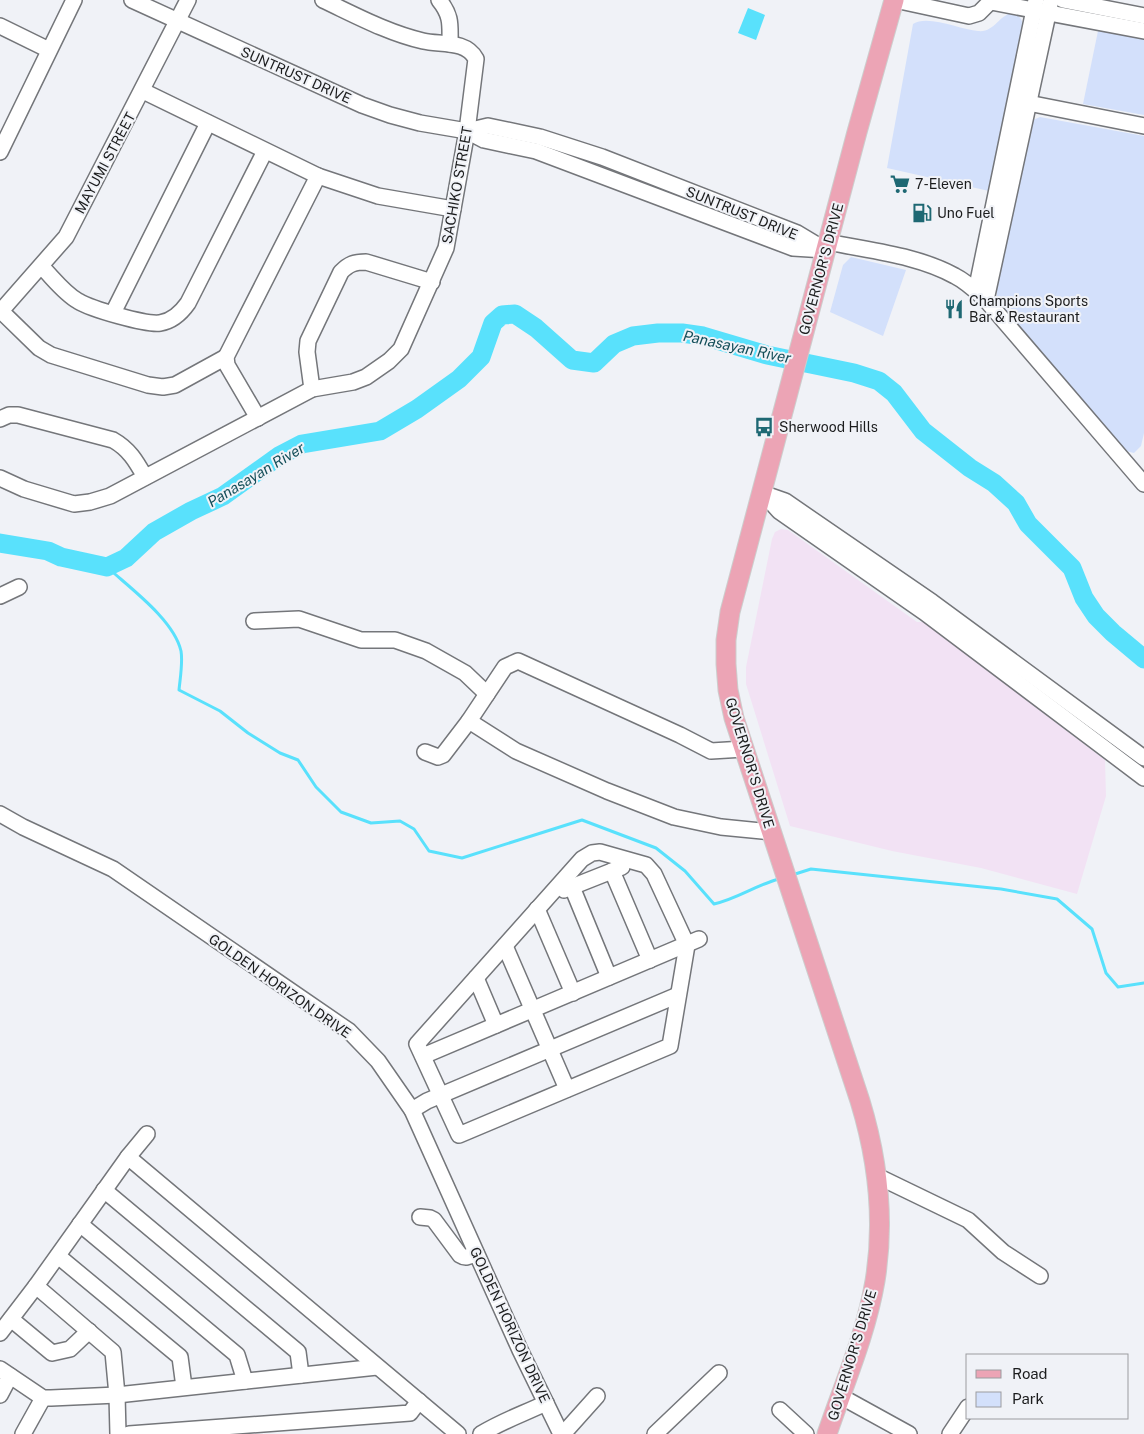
<svg xmlns="http://www.w3.org/2000/svg" width="1144" height="1434" font-family="'Public Sans',sans-serif">
	<style>
		.industrial { fill: #f2e2f4 }
		.green { fill: #d3e0fb }
		.water { fill: #59e1fc }
		.lines { fill: none; stroke-linecap: round; stroke-linejoin: round }
		.stream { stroke: #59e1fc; stroke-width: 3 }
		.river { stroke: #59e1fc; stroke-width: 19 }
		.minor-casing { stroke: #74767a; stroke-width: 18 }
		.major-casing { stroke: #cdcdcd; stroke-width: 21 }
		.minor { stroke: #fff; stroke-width: 15 }
		.major { stroke: #eca4b5; stroke-width: 19 }
		.labels { text-anchor: middle; stroke-width: 4; stroke-linejoin: round; paint-order: stroke }
		.street-label { font-size: 14px; fill: #1b1c1d; stroke: #f0f2f7 }
		.poi-label { font-size: 14px; fill: #1b1c1d; stroke: #f0f2f7; text-anchor: start }
		.water-label { font-size: 15px; font-style: italic; fill: #134e59; stroke: #f0f2f7 }
	</style>
	<rect width="100%" height="100%" fill="#f0f2f7"/>
	<path class="industrial" d="M 781,529 L 788,530 L 917,622 L 926,622 L 1039,703 L 1038,709 L 1105,760 L 1106,796 L 1077,894 L 981,868 L 892,851 L 790,826 L 746,684 L 746,667 L 772,539 L 775,532 Z"/>
	<g class="green">
		<path d="M 1012,13 C 1019,15 1021,18 1023,24 L 989,191 L 887,168 L 913,24 C 928,14 961,30 978,31 C 994,33 999,15 1012,13 Z"/>
		<path d="M 1098,31 L 1144,39 L 1144,115 L 1083,104 Z"/>
		<path d="M 1040,117 L 1144,136 L 1144,433 L 1141,446 L 1134,453 L 1126,451 L 1000,303 L 997,296 L 997,287 L 1031,121 Z"/>
		<path d="M 851,257 L 906,270 L 883,336 L 830,312 L 843,265 Z"/>
	</g>
	<path class="water" d="M 748,8 L 765,15 L 756,40 L 738,33 Z"/>
	<g class="lines">
		<g class="stream">
			<path d="M 107,567 C 130,588 174,620 181,651 C 183,663 180,679 179,690 L 220,711 L 248,733 L 280,753 L 298,760 L 316,787 L 341,812 L 371,823 L 400,821 L 414,829 L 429,851 L 462,858 L 582,820 L 656,848 L 685,871 L 714,904 C 737,899 756,885 779,879"/>
			<path d="M 792,875 L 811,869 L 1001,889 L 1057,899 L 1092,929 L 1106,973 L 1118,987 L 1144,983"/>
		</g>
		<path class="river" d="M 0,543 L 48,551 L 61,557 L 107,567 L 126,558 L 154,532 L 191,511 L 223,496 L 279,456 L 302,444 L 380,431 L 417,409 L 459,379 L 481,357 L 493,323 L 502,315 L 515,314 L 536,328 L 572,360 L 594,363 L 614,344 L 633,336 L 658,333 L 682,333 L 703,336 L 767,355 L 854,373 L 879,381 L 894,393 L 923,431 L 970,468 L 994,483 L 1016,503 L 1028,524 L 1072,568 L 1084,598 L 1096,616 L 1113,633 L 1144,659"/>
		<defs>
			<g id="minor">
				<path d="M 132,0 L 362,105 L 390,115 L 420,123 L 467,131 L 484,140 L 536,151 L 793,248 L 825,250"/>
				<path d="M 439,0 C 452,16 450,25 450,44"/>
				<path d="M 895,0 L 969,16 L 979,13 L 992,0"/>
				<path d="M 1063,0 L 1144,16"/>
				<path d="M 991,2 L 1144,31"/>
				<path d="M 0,26 L 49,50"/>
				<path d="M 143,91 L 318,176 L 378,196 L 453,209"/>
				<path d="M 1018,101 L 1144,126"/>
				<path d="M 467,131 L 488,126 L 540,137 L 602,157 L 797,233 L 822,248"/>
				<path d="M 0,152 L 74,0"/>
				<path d="M 828,242 C 870,251 917,255 955,276 C 967,282 977,292 986,300 L 1144,484"/>
				<path d="M 42,267 C 53,278 64,293 78,301 C 91,309 146,325 160,323 C 173,321 181,313 188,303 L 265,151"/>
				<path d="M 976,291 L 1036,0"/>
				<path d="M 986,300 L 1051,0"/>
				<path d="M 1,311 L 39,348 L 51,355 L 148,385 L 163,387 L 175,385 L 226,357"/>
				<path d="M 0,312 L 66,237 L 188,0"/>
				<path d="M 113,313 L 208,123"/>
				<path d="M 312,389 L 307,352 L 308,341 L 341,272 C 349,264 354,262 366,262 L 432,282"/>
				<path d="M 258,418 L 227,365 L 226,357 L 318,176"/>
				<path d="M 0,419 L 9,415 L 18,415 L 113,440 C 129,449 136,461 145,477"/>
				<path d="M 0,478 L 24,489 L 74,504 L 90,502 L 110,496 L 312,389 L 353,382 L 366,377 L 389,361 L 401,349 L 446,248 L 467,131 L 476,59 C 466,40 441,45 423,41 C 388,33 355,15 323,0"/>
				<path d="M 762,492 L 779,511 L 924,612 L 1144,778"/>
				<path d="M 765,494 L 785,501 L 932,602 L 1144,758"/>
				<path d="M 0,596 L 19,587"/>
				<path d="M 254,621 L 299,619 L 361,640 L 395,640 L 426,651 L 465,673 L 487,694"/>
				<path d="M 744,749 L 711,751 L 680,735 L 518,661 L 505,667 L 469,721 L 516,751 L 607,791 L 674,817 L 721,827 L 772,832"/>
				<path d="M 425,752 L 438,757 L 443,755 L 469,721"/>
				<path d="M 0,814 L 23,827 L 113,869 L 349,1031 L 378,1061 L 412,1110 L 520,1350 L 561,1434"/>
				<path d="M 600,852 L 646,865 L 654,874 L 687,945 L 670,1046 L 459,1135 L 417,1044 L 582,859 L 592,853 Z"/>
				<path d="M 612,871 L 650,960"/>
				<path d="M 572,887 L 609,977"/>
				<path d="M 564,890 L 622,867"/>
				<path d="M 537,909 L 573,993"/>
				<path d="M 505,946 L 567,1089"/>
				<path d="M 476,978 L 496,1025"/>
				<path d="M 423,1056 L 699,939"/>
				<path d="M 412,1110 L 427,1101 L 678,995"/>
				<path d="M 128,1157 L 147,1134"/>
				<path d="M 877,1176 L 968,1220 L 1003,1252 L 1040,1276"/>
				<path d="M 104,1190 L 298,1352 L 301,1375"/>
				<path d="M 420,1217 L 430,1218 L 434,1220 L 460,1255 C 466,1259 470,1256 476,1253"/>
				<path d="M 80,1224 L 237,1355 L 245,1381"/>
				<path d="M 58,1256 L 180,1357 L 184,1387"/>
				<path d="M 36,1286 L 113,1352 L 117,1395 L 118,1434"/>
				<path d="M 11,1319 L 52,1353 L 70,1349 L 89,1331"/>
				<path d="M 0,1333 L 36,1286 L 128,1157 L 458,1434"/>
				<path d="M 0,1369 L 43,1398 L 51,1398 L 117,1395 L 377,1367"/>
				<path d="M 0,1395 L 10,1376"/>
				<path d="M 840,1396 L 909,1434"/>
				<path d="M 780,1410 L 806,1434"/>
				<path d="M 23,1434 L 43,1398"/>
				<path d="M 129,1434 L 410,1413 L 419,1401"/>
				<path d="M 481,1434 C 502,1421 523,1414 546,1403"/>
				<path d="M 563,1434 L 597,1396"/>
				<path d="M 655,1434 L 719,1373"/>
				<path d="M 950,1434 L 968,1407"/>
			</g>
			<path id="major" d="M 827,1434 C 844,1384 866,1334 875,1281 C 885,1220 878,1160 860,1101 L 734,718 L 728,690 L 726,664 L 726,640 L 730,612 L 857,132 L 894,0"/>
		</defs>
		<use href="#minor" class="minor-casing"/>
		<use href="#major" class="major-casing"/>
		<use href="#minor" class="minor"/>
		<use href="#major" class="major"/>
	</g>
	<defs>
		<symbol id="supermarket-bare" viewBox="-9 -9 18 18"><path d="M-6-5.5h2.5l.6 2H6L4.5 2H-2.5L-4.4-4H-6ZM-1.5 3.2a1.3 1.3 0 1 0 .1 0ZM3 3.2a1.3 1.3 0 1 0 .1 0Z" fill="#1e6873" stroke="#f0f2f7" stroke-width="2.5" paint-order="stroke"/></symbol>
		<symbol id="fuel-bare" viewBox="-9 -9 18 18"><path d="M-5.5-6h7V0h2V4h1.3V-2.5L3-4.5l.8-.8L6-3V5H2.5V1h-1V6h-7ZM-4.2-4.7v3.2H.2V-4.7Z" fill="#1e6873" stroke="#f0f2f7" stroke-width="2.5" paint-order="stroke"/></symbol>
		<symbol id="restaurant-bare" viewBox="-9 -9 18 18"><path d="M-5-6h1v4h1v-4h1v4h1v-4h1v5L-1.5 .5V6h-2V.5L-5-1ZM5-6V6H3V1.5H1.5Q1.5-4 5-6Z" fill="#1e6873" stroke="#f0f2f7" stroke-width="2.5" paint-order="stroke"/></symbol>
		<symbol id="bus-bare" viewBox="-9 -9 18 18"><path d="M-5-6H5V4H4V6H2V4H-2V6H-4V4H-5ZM-3.5-4V0h7V-4ZM-3.5 1.2v1.5H-2V1.2ZM2 1.2v1.5H3.5V1.2Z" fill="#1e6873" stroke="#f0f2f7" stroke-width="2.5" paint-order="stroke"/></symbol>
	</defs>
	<g fill-rule="evenodd">
		<use href="#supermarket-bare" x="886" y="170" width="28" height="28"/>
		<use href="#fuel-bare" x="908" y="199" width="28" height="28"/>
		<use href="#restaurant-bare" x="940" y="295" width="28" height="28"/>
		<use href="#bus-bare" x="750" y="413" width="28" height="28"/>
	</g>
	<g class="labels">
		<g class="street-label">
			<text transform="translate(296 75) rotate(24)" y="5">SUNTRUST DRIVE</text>
			<text transform="translate(105 163) rotate(-62)" y="5">MAYUMI STREET</text>
			<text transform="translate(457 185) rotate(-80)" y="5">SACHIKO STREET</text>
			<text transform="translate(742 213) rotate(22)" y="5">SUNTRUST DRIVE</text>
			<text transform="translate(821 269) rotate(-75)" y="5">GOVERNOR'S DRIVE</text>
			<text transform="translate(750 763) rotate(73)" y="5">GOVERNOR'S DRIVE</text>
			<text transform="translate(280 986) rotate(35)" y="5">GOLDEN HORIZON DRIVE</text>
			<text transform="translate(510 1325) rotate(65)" y="5">GOLDEN HORIZON DRIVE</text>
			<text transform="translate(852 1355) rotate(-73)" y="5">GOVERNOR'S DRIVE</text>
		</g>
		<g class="poi-label">
			<text x="915" y="189">7-Eleven</text>
			<text x="937" y="218">Uno Fuel</text>
			<text x="969" y="306">Champions Sports<tspan x="969" dy="16">Bar &amp; Restaurant</tspan></text>
			<text x="779" y="432">Sherwood Hills</text>
		</g>
		<g class="water-label">
			<text transform="translate(737 347) rotate(12)" y="5">Panasayan River</text>
			<text transform="translate(256 475) rotate(-31)" y="5">Panasayan River</text>
		</g>
	</g>
	<rect x="966" y="1354" width="162" height="65" fill="#f0f2f7" stroke="#9b9ca0"/>
	<rect x="976" y="1370" width="25" height="8" fill="#eca4b5" stroke="#9b9ca0"/>
	<text x="1012" y="1379" font-size="15" fill="#1b1c1d">Road</text>
	<rect x="976" y="1392" width="25" height="15" fill="#d3e0fb" stroke="#9b9ca0"/>
	<text x="1012" y="1404" font-size="15" fill="#1b1c1d">Park</text>
</svg>
